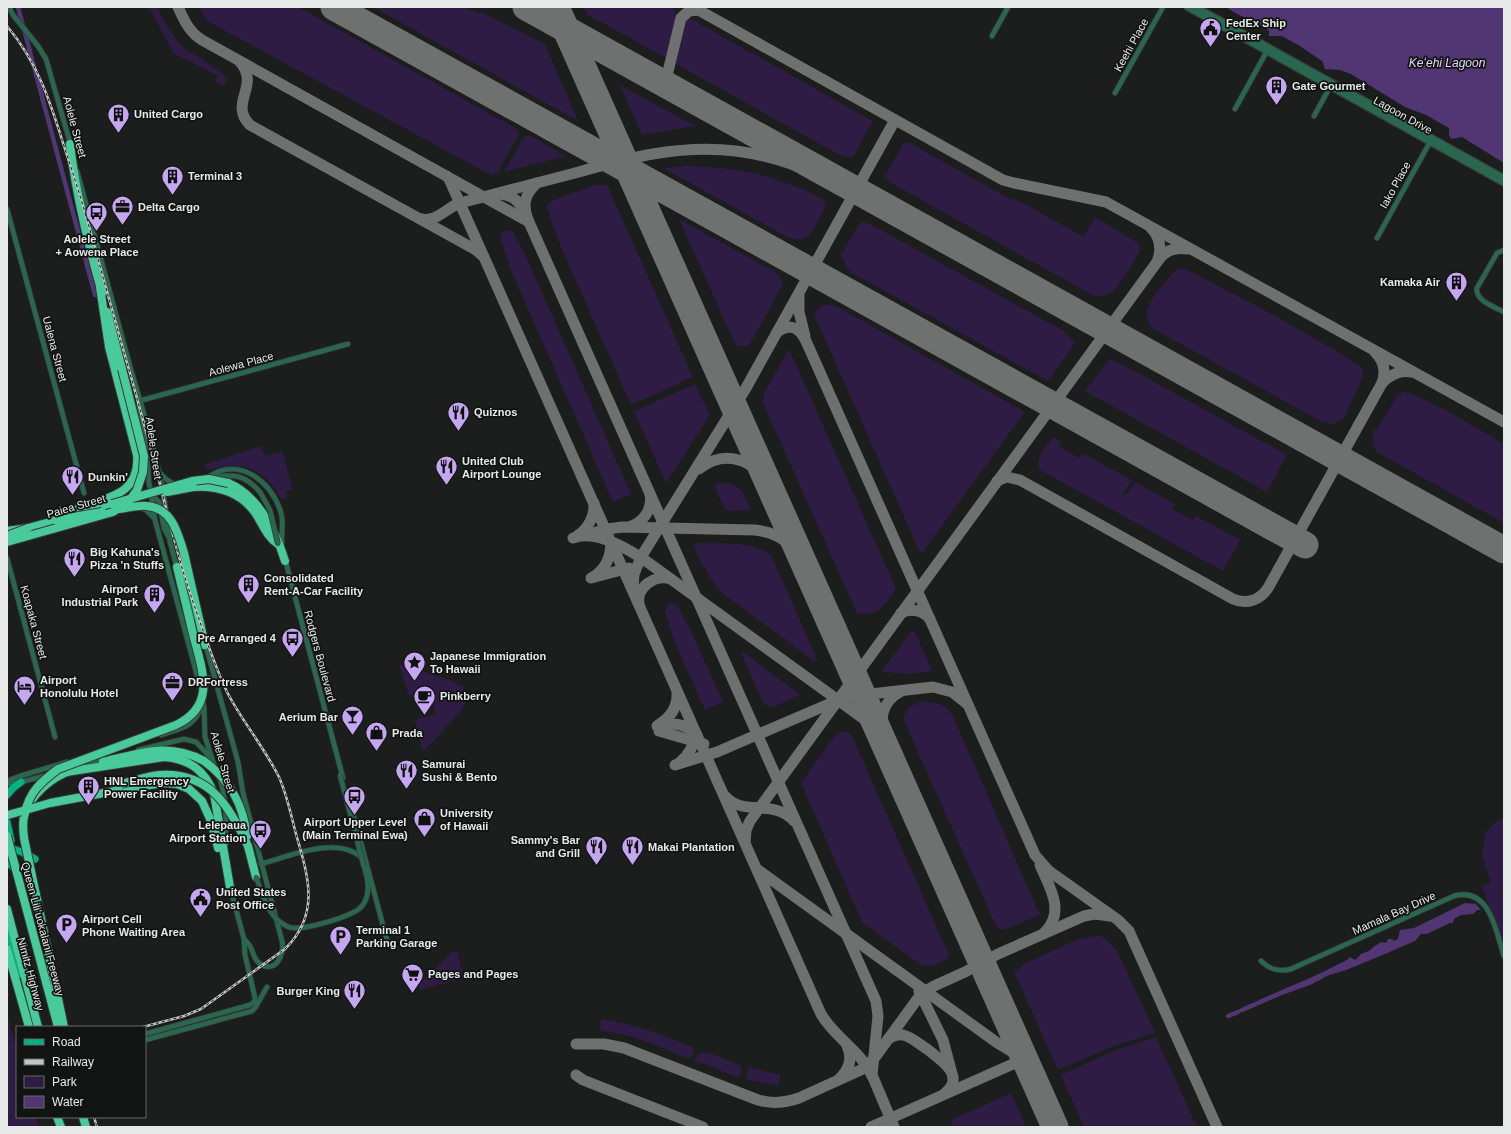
<svg xmlns="http://www.w3.org/2000/svg" width="1511" height="1134" font-family="Arial,sans-serif">
	<style>
		.green { fill: #2e1c44 }
		.water { fill: #523674 }
		.lines { fill: none; stroke-linecap: round; stroke-linejoin: round }
		.canal { stroke: #523674; stroke-width: 4.5 }
		.taxiway { stroke: #6e7170; stroke-width: 11 }
		.runway { stroke: #6e7170; stroke-width: 27 }
		.minor-casing { stroke: #383a39; stroke-width: 6 }
		.tertiary-casing { stroke: #383a39; stroke-width: 8 }
		.primary-casing { stroke: #383a39; stroke-width: 9 }
		.motorway-casing { stroke: #383a39; stroke-width: 10 }
		.minor { stroke: #2a6750; stroke-width: 4.5 }
		.tertiary { stroke: #2a6750; stroke-width: 5.5 }
		.primary { stroke: #03b283; stroke-width: 7 }
		.motorway { stroke: #49ca9c; stroke-width: 8 }
		.rail-casing { stroke: #c2c4c3; stroke-width: 2.5 }
		.rail { stroke: #121413; stroke-width: 1; stroke-dasharray: 3; stroke-linecap: butt }
		.minor-bridge-casing { stroke: #383a39; stroke-width: 6; stroke-linecap: butt }
		.motorway-bridge-casing { stroke: #383a39; stroke-width: 10; stroke-linecap: butt }
		.minor-bridge { stroke: #2a6750; stroke-width: 4.5 }
		.motorway-bridge { stroke: #49ca9c; stroke-width: 8 }
		.labels { text-anchor: middle; stroke-width: 3.5; stroke-linejoin: round; paint-order: stroke }
		.poi-label { font-size: 11px; font-weight: bold; fill: #e7e9e8; stroke: #121413; text-anchor: start }
		.street-label { font-size: 11px; fill: #e7e9e8; stroke: #121413 }
		.water-label { font-size: 12px; font-style: italic; fill: #e4d5fb; stroke: #121413 }
	</style>
	<rect width="100%" height="100%" fill="#1b1e1c"/>
	<g class="green">
		<path d="M 149,7 L 157,7 C 166,24 174,41 190,53 L 192,52 L 224,75 L 227,80 L 226,83 L 222,85 L 216,82 L 218,76 L 173,53 Z"/>
		<path d="M 199,7 L 298,7 L 517,129 L 519,134 L 499,171 L 492,175 L 489,174 L 209,22 L 205,18 Z"/>
		<path d="M 373,7 L 461,7 L 487,15 L 545,44 L 578,121 Z"/>
		<path d="M 584,7 L 670,7 L 674,9 L 677,19 L 668,59 L 588,15 Z"/>
		<path d="M 686,19 L 691,19 L 871,120 L 872,123 L 853,157 L 844,157 L 836,153 L 674,63 L 684,22 L 686,21 Z"/>
		<path d="M 620,85 L 695,126 L 642,135 Z"/>
		<path d="M 529,135 L 566,156 L 504,172 L 524,137 Z"/>
		<path d="M 904,142 L 910,143 L 1012,200 L 1015,199 L 1084,237 L 1095,217 L 1136,242 L 1140,246 L 1140,250 C 1135,261 1119,289 1108,294 C 1103,297 1098,296 1092,295 L 891,183 L 885,176 Z"/>
		<path d="M 687,166 C 738,167 777,176 823,199 L 826,205 C 824,211 820,217 817,223 C 809,237 806,242 789,238 L 663,168 Z"/>
		<path d="M 594,185 L 607,185 L 693,377 L 631,405 L 558,240 L 547,208 L 547,205 L 552,201 Z"/>
		<path d="M 679,219 L 775,272 L 780,277 L 783,284 L 749,346 L 736,346 Z"/>
		<path d="M 863,222 L 870,224 L 1064,331 L 1075,343 L 1048,381 L 852,273 L 846,267 L 841,255 L 859,224 Z"/>
		<path d="M 509,230 L 513,232 L 525,254 L 631,494 L 613,502 L 510,268 L 500,237 L 502,232 Z"/>
		<path d="M 1180,268 L 1185,269 C 1245,299 1305,331 1362,367 L 1363,371 L 1362,378 L 1344,419 L 1333,424 L 1322,422 L 1152,328 C 1136,309 1163,285 1175,271 Z"/>
		<path d="M 823,305 L 831,305 L 838,307 L 1025,412 L 922,553 L 918,548 L 815,317 L 816,314 L 813,312 Z"/>
		<path d="M 789,349 L 896,589 C 885,605 879,617 857,613 L 763,403 L 763,398 L 764,393 Z"/>
		<path d="M 1109,359 L 1120,363 L 1287,455 L 1267,492 L 1085,391 Z"/>
		<path d="M 695,384 L 710,415 L 666,483 L 634,411 Z"/>
		<path d="M 1403,392 C 1418,392 1487,434 1504,444 L 1504,523 L 1377,452 C 1372,444 1371,437 1375,429 L 1377,429 L 1396,398 Z"/>
		<path d="M 1053,437 L 1061,441 L 1059,446 L 1079,458 L 1082,453 L 1132,480 L 1123,494 L 1125,496 L 1135,482 L 1175,504 L 1172,509 L 1193,520 L 1196,516 L 1240,540 L 1223,571 L 1040,470 C 1034,458 1046,446 1053,437 Z"/>
		<path d="M 261,446 L 265,456 L 282,451 L 293,490 L 286,491 L 287,498 L 283,500 C 278,497 276,489 272,485 C 249,460 235,465 206,470 L 206,464 Z"/>
		<path d="M 722,483 C 740,483 745,495 751,510 L 729,511 L 728,508 L 727,511 L 725,511 L 714,485 Z"/>
		<path d="M 697,543 C 722,544 750,540 771,555 L 818,661 L 814,661 L 718,590 L 699,559 L 694,545 Z"/>
		<path d="M 670,604 L 674,604 L 678,607 L 689,627 L 723,702 L 705,710 L 675,643 L 665,612 L 666,608 Z"/>
		<path d="M 912,630 L 915,632 L 932,671 L 909,674 L 883,672 L 882,671 Z"/>
		<path d="M 743,652 L 798,693 L 799,695 L 776,706 L 769,707 L 762,700 L 741,653 Z"/>
		<path d="M 399,664 L 456,682 L 457,685 L 464,687 L 467,700 L 463,706 L 463,709 L 423,752 L 415,720 L 436,714 L 430,691 L 409,696 Z"/>
		<path d="M 921,702 C 932,701 946,704 952,714 L 1040,915 L 1009,928 L 1000,930 L 995,924 L 904,721 L 905,711 L 914,704 Z"/>
		<path d="M 839,732 L 844,732 L 851,734 L 949,955 L 949,956 C 942,964 931,968 921,965 L 862,922 L 801,783 L 833,738 Z"/>
		<path d="M 1504,819 L 1504,950 L 1482,886 L 1491,882 L 1482,856 L 1485,833 L 1497,821 Z"/>
		<path d="M 1095,936 L 1101,936 L 1104,938 L 1117,950 L 1155,1033 L 1111,1047 L 1058,1070 L 1014,972 L 1026,963 L 1036,958 L 1037,961 L 1037,958 L 1076,940 Z"/>
		<path d="M 453,951 L 457,952 L 464,978 L 420,990 L 419,985 Z"/>
		<path d="M 7,1015 L 17,1049 L 17,1117 L 36,1117 L 38,1127 L 7,1127 Z"/>
		<path d="M 601,1019 C 634,1023 662,1035 693,1047 L 694,1052 L 689,1059 C 660,1047 631,1033 600,1031 Z"/>
		<path d="M 1156,1037 L 1197,1127 L 1084,1127 L 1061,1075 L 1113,1051 Z"/>
		<path d="M 707,1052 L 740,1065 L 742,1069 L 740,1077 L 734,1076 L 694,1060 L 700,1053 Z"/>
		<path d="M 748,1067 L 776,1074 L 781,1073 L 778,1086 L 746,1079 Z"/>
		<path d="M 1011,1093 L 1026,1127 L 954,1127 L 951,1120 Z"/>
	</g>
	<g class="water">
		<path d="M 1226,7 L 1504,7 L 1504,163 L 1462,137 L 1451,139 L 1449,135 L 1449,128 L 1426,115 L 1405,107 L 1351,74 L 1340,70 L 1325,69 L 1322,61 L 1300,46 L 1282,36 L 1269,36 L 1269,31 L 1265,27 L 1235,13 Z"/>
		<path d="M 1465,903 L 1476,904 L 1481,910 L 1477,910 L 1473,914 L 1461,915 L 1454,919 L 1453,923 L 1450,923 L 1427,934 L 1421,934 L 1415,941 L 1378,957 L 1346,970 L 1329,975 L 1310,985 L 1282,995 L 1243,1012 L 1233,1014 C 1242,1006 1247,1006 1257,1001 C 1281,990 1307,980 1331,968 C 1337,964 1344,963 1350,957 L 1355,960 L 1361,954 L 1369,951 L 1375,946 L 1381,942 L 1386,943 L 1388,939 L 1392,939 L 1394,941 L 1398,939 L 1400,930 L 1414,928 Z"/>
	</g>
	<g class="lines">
		<g class="canal">
			<path d="M 18,7 L 95,295"/>
			<path d="M 1228,1016 L 1238,1012"/>
		</g>
		<g class="taxiway">
			<path d="M 178,7 C 184,20 189,32 202,40 L 529,222 L 876,1001 L 878,1016 L 872,1075 L 894,1127"/>
			<path d="M 693,7 L 1003,180 L 1014,183 L 1106,202 L 1504,422"/>
			<path d="M 240,62 C 261,86 228,103 250,125 L 476,250 L 484,257 L 821,1014 C 834,1037 861,1051 872,1076"/>
			<path d="M 665,84 L 681,18 L 689,11 L 698,10"/>
			<path d="M 447,176 L 450,181 L 483,255"/>
			<path d="M 499,194 C 513,195 519,201 525,213"/>
			<path d="M 421,219 C 437,222 446,208 460,203 C 498,193 537,183 575,173 C 628,158 680,144 736,151 C 775,156 810,170 846,185"/>
			<path d="M 529,222 C 522,205 524,195 537,183"/>
			<path d="M 1151,228 C 1161,238 1162,249 1157,262"/>
			<path d="M 799,296 L 799,312 L 805,336"/>
			<path d="M 777,332 C 790,323 799,327 806,341 L 1035,855 L 1049,871 L 1118,920 L 1129,931 L 1217,1127"/>
			<path d="M 1382,383 C 1390,375 1400,370 1411,372"/>
			<path d="M 699,469 C 725,449 753,459 769,485"/>
			<path d="M 997,481 L 1007,477 L 1020,480 L 1233,599 C 1247,605 1260,600 1268,588 L 1382,383 C 1386,372 1384,361 1375,352"/>
			<path d="M 629,527 C 644,522 653,509 650,494"/>
			<path d="M 577,536 C 588,529 595,516 594,503"/>
			<path d="M 583,536 C 602,534 630,550 646,561 L 864,719 L 875,730 L 885,746"/>
			<path d="M 573,538 L 608,529 L 622,527 L 755,530 C 781,533 793,545 805,567"/>
			<path d="M 593,577 C 606,569 611,557 611,542"/>
			<path d="M 591,578 L 629,568"/>
			<path d="M 633,589 L 634,574 L 641,557 L 746,388 L 895,120"/>
			<path d="M 639,604 C 636,587 655,574 671,579"/>
			<path d="M 901,613 C 911,608 923,610 930,619"/>
			<path d="M 658,725 C 670,718 678,707 677,692"/>
			<path d="M 657,726 C 672,722 686,723 697,735"/>
			<path d="M 659,731 L 704,744"/>
			<path d="M 883,739 C 880,720 881,702 900,692"/>
			<path d="M 679,763 C 688,756 694,746 695,734"/>
			<path d="M 675,765 L 717,752 L 843,698 L 853,696 L 933,687 L 952,692 L 966,703"/>
			<path d="M 725,796 C 743,817 773,798 794,821"/>
			<path d="M 745,843 L 746,830 L 750,821 L 1160,258 C 1168,249 1177,247 1188,249"/>
			<path d="M 1040,865 C 1050,888 1066,912 1044,933"/>
			<path d="M 758,870 L 996,1042 L 1024,1059"/>
			<path d="M 919,991 L 943,1040 L 951,1070"/>
			<path d="M 888,1039 C 893,1036 897,1034 903,1035 C 912,1037 919,1044 927,1049 C 941,1060 967,1076 944,1094"/>
			<path d="M 576,1044 L 604,1044 L 624,1048 L 758,1100 C 772,1104 785,1103 799,1098 L 865,1068 L 876,1056 L 921,994 L 934,986 L 965,972 L 998,954 L 1084,916 L 1095,914 L 1110,916"/>
			<path d="M 576,1075 L 583,1080 L 703,1127"/>
			<path d="M 839,1079 C 849,1070 853,1059 847,1046"/>
			<path d="M 871,1127 L 1024,1059"/>
		</g>
		<g class="runway">
			<path d="M 334,7 L 1305,545"/>
			<path d="M 526,7 L 1504,550"/>
			<path d="M 556,7 L 1055,1127"/>
		</g>
		<defs>
			<g id="minor">
				<path d="M 9,7 L 13,15 L 38,46 L 46,59 L 71,146"/>
				<path d="M 992,36 L 1008,7"/>
				<path d="M 1115,93 L 1163,7"/>
				<path d="M 1235,109 L 1267,51"/>
				<path d="M 1314,116 L 1330,87"/>
				<path d="M 77,171 L 131,370 L 151,438 L 163,490 L 170,542 L 177,568"/>
				<path d="M 7,209 L 84,493"/>
				<path d="M 1377,238 L 1430,142"/>
				<path d="M 1504,250 L 1497,253 L 1477,288 C 1475,301 1495,307 1504,312"/>
				<path d="M 139,401 L 348,344"/>
				<path d="M 139,405 L 146,449"/>
				<path d="M 147,456 L 149,483 L 155,520 L 201,690"/>
				<path d="M 160,473 L 167,480 L 176,485"/>
				<path d="M 207,478 C 238,455 272,481 281,513 C 284,523 281,534 282,544"/>
				<path d="M 212,478 C 234,473 245,475 260,492"/>
				<path d="M 151,494 L 159,502 L 164,528 L 168,536"/>
				<path d="M 141,508 L 146,510 L 154,518"/>
				<path d="M 7,558 L 55,737"/>
				<path d="M 285,559 L 343,778"/>
				<path d="M 187,596 L 195,617"/>
				<path d="M 205,643 L 238,762 L 243,793 L 282,941 C 285,955 275,975 259,963 C 254,959 253,952 250,946 C 249,944 246,941 244,939"/>
				<path d="M 202,676 L 209,678 L 217,686"/>
				<path d="M 202,697 L 204,707 L 205,737 L 215,768"/>
				<path d="M 161,735 C 182,728 194,728 202,705"/>
				<path d="M 138,750 L 184,739 L 196,742 L 210,757"/>
				<path d="M 74,767 L 106,759"/>
				<path d="M 219,777 C 227,798 226,821 226,844"/>
				<path d="M 7,781 L 20,776 L 67,762"/>
				<path d="M 7,784 L 21,782 L 48,775"/>
				<path d="M 347,791 L 388,944"/>
				<path d="M 261,864 C 290,856 338,835 362,858"/>
				<path d="M 280,922 C 284,925 289,928 294,928 C 307,929 355,916 362,906 C 370,896 369,883 365,870"/>
				<path d="M 1261,961 C 1270,970 1279,972 1291,969 L 1454,896 C 1490,886 1496,932 1504,956"/>
				<path d="M 145,1034 L 250,1005 L 255,1001 L 255,998 L 245,955 L 244,939 L 231,891"/>
				<path d="M 145,1040 L 252,1011 L 255,1008 L 267,987"/>
			</g>
			<g id="tertiary">
				<path d="M 1187,7 L 1504,183"/>
				<path d="M 1196,7 L 1504,178"/>
			</g>
			<g id="primary">
				<path d="M 7,795 L 13,788 L 21,782"/>
				<path d="M 7,822 L 11,841"/>
				<path d="M 13,849 L 22,852 L 35,859"/>
				<path d="M 7,862 L 17,870"/>
				<path d="M 7,926 L 20,974"/>
			</g>
			<g id="motorway">
				<path d="M 70,144 C 76,195 88,244 102,293"/>
				<path d="M 107,312 L 122,369"/>
				<path d="M 228,483 C 258,495 276,532 285,561"/>
				<path d="M 193,487 C 218,485 242,493 256,514 C 263,525 267,537 278,544"/>
				<path d="M 84,512 L 112,504"/>
				<path d="M 56,520 C 61,517 65,514 70,512 C 99,498 141,499 137,455 L 109,347 L 100,287"/>
				<path d="M 7,531 L 28,528 L 61,519"/>
				<path d="M 184,553 L 205,645"/>
				<path d="M 177,567 L 194,638"/>
				<path d="M 103,762 C 139,753 169,742 204,761"/>
				<path d="M 66,772 L 164,757 C 189,759 205,770 214,794 L 231,893"/>
				<path d="M 50,803 L 136,787 L 164,783 L 177,784 L 189,789 L 202,801 L 211,821 L 218,848"/>
				<path d="M 24,838 C 23,830 22,821 25,813 C 32,794 52,777 70,771"/>
				<path d="M 248,846 L 256,877"/>
				<path d="M 7,909 L 38,1027"/>
				<path d="M 7,949 L 29,1027"/>
				<path d="M 57,1117 L 61,1127"/>
				<path d="M 83,1117 L 86,1127"/>
			</g>
		</defs>
		<use href="#minor" class="minor-casing"/>
		<use href="#tertiary" class="tertiary-casing"/>
		<use href="#primary" class="primary-casing"/>
		<use href="#motorway" class="motorway-casing"/>
		<use href="#minor" class="minor"/>
		<use href="#tertiary" class="tertiary"/>
		<use href="#primary" class="primary"/>
		<use href="#motorway" class="motorway"/>
		<defs>
			<g id="rail">
				<path d="M 7,26 C 38,63 50,101 64,146 C 76,182 87,218 97,255 C 114,319 133,382 150,446 C 164,497 175,550 192,599 C 203,630 213,662 227,692 C 242,721 264,747 279,777 C 287,795 291,815 296,834 C 308,876 321,914 285,949 L 201,1009 L 184,1016 L 143,1027"/>
				<path d="M 94,1117 L 97,1127"/>
			</g>
		</defs>
		<use href="#rail" class="rail-casing"/>
		<use href="#rail" class="rail"/>
		<defs>
			<g id="minor-bridge">
				<path d="M 260,492 L 270,510 L 278,544"/>
				<path d="M 340,775 L 364,867"/>
				<path d="M 256,877 C 262,893 267,912 280,922"/>
			</g>
			<g id="motorway-bridge">
				<path d="M 167,492 L 193,487"/>
				<path d="M 112,504 L 192,481 L 209,479 L 228,483"/>
				<path d="M 119,509 C 128,508 138,505 147,506 C 172,508 178,533 184,553"/>
				<path d="M 56,520 L 102,512"/>
				<path d="M 7,536 L 28,528"/>
				<path d="M 7,542 L 113,512 L 129,501 L 137,490 L 143,472 L 144,456 L 122,369"/>
				<path d="M 204,761 C 230,780 243,804 247,836"/>
				<path d="M 121,784 C 134,781 147,776 160,775 C 210,772 230,807 248,846"/>
				<path d="M 25,813 C 29,792 41,782 58,769 L 176,725 C 216,706 203,672 194,638"/>
				<path d="M 8,815 L 50,803"/>
				<path d="M 7,836 L 58,1027"/>
				<path d="M 24,838 L 64,1027"/>
			</g>
		</defs>
		<use href="#minor-bridge" class="minor-bridge-casing"/>
		<use href="#motorway-bridge" class="motorway-bridge-casing"/>
		<use href="#minor-bridge" class="minor-bridge"/>
		<use href="#motorway-bridge" class="motorway-bridge"/>
	</g>
	<defs>
		<symbol id="civic-pin" viewBox="-11 -11 22 30"><path d="M0 17L-7.5 6A9.5 9.5 0 1 1 7.5 6Z" fill="#c5a6f1" stroke="#121413"/><path d="M-.6-6.5H3V-4.5H.6V-3L4-1V1h2V6H-6V1h2V-1L-.6-3ZM-1.2 2.5V6h2.4V2.5Z" fill="#111"/></symbol>
		<symbol id="building-pin" viewBox="-11 -11 22 30"><path d="M0 17L-7.5 6A9.5 9.5 0 1 1 7.5 6Z" fill="#c5a6f1" stroke="#121413"/><path d="M-4-6H4V6H1V3H-1V6H-4ZM-2.5-4.3h1.7v1.8h-1.7ZM.8-4.3h1.7v1.8H.8ZM-2.5-1h1.7V.8h-1.7ZM.8-1h1.7V.8H.8Z" fill="#111"/></symbol>
		<symbol id="office-pin" viewBox="-11 -11 22 30"><path d="M0 17L-7.5 6A9.5 9.5 0 1 1 7.5 6Z" fill="#c5a6f1" stroke="#121413"/><path d="M-6-3h4V-5.5h4V-3h4V5H-6ZM-1-4.5V-3h2v-1.5ZM-6 0V1H6V0Z" fill="#111"/></symbol>
		<symbol id="bus-pin" viewBox="-11 -11 22 30"><path d="M0 17L-7.5 6A9.5 9.5 0 1 1 7.5 6Z" fill="#c5a6f1" stroke="#121413"/><path d="M-5-6H5V4H4V6H2V4H-2V6H-4V4H-5ZM-3.5-4V0h7V-4ZM-3.5 1.2v1.5H-2V1.2ZM2 1.2v1.5H3.5V1.2Z" fill="#111"/></symbol>
		<symbol id="restaurant-pin" viewBox="-11 -11 22 30"><path d="M0 17L-7.5 6A9.5 9.5 0 1 1 7.5 6Z" fill="#c5a6f1" stroke="#121413"/><path d="M-5-6h1v4h1v-4h1v4h1v-4h1v5L-1.5 .5V6h-2V.5L-5-1ZM5-6V6H3V1.5H1.5Q1.5-4 5-6Z" fill="#111"/></symbol>
		<symbol id="sight-pin" viewBox="-11 -11 22 30"><path d="M0 17L-7.5 6A9.5 9.5 0 1 1 7.5 6Z" fill="#c5a6f1" stroke="#121413"/><path d="M0-6L1.8-2.2L6-1.7L2.9 1.2L3.7 5.4L0 3.3L-3.7 5.4L-2.9 1.2L-6-1.7L-1.8-2.2Z" fill="#111"/></symbol>
		<symbol id="hotel-pin" viewBox="-11 -11 22 30"><path d="M0 17L-7.5 6A9.5 9.5 0 1 1 7.5 6Z" fill="#c5a6f1" stroke="#121413"/><path d="M-6-4.5h1.5V1H6V5H4.5V3h-9V5H-6ZM-4 0a1.8 1.8 0 1 1 3.6 0ZM.5 0V-2.5h3Q6-2.5 6 0Z" fill="#111"/></symbol>
		<symbol id="cafe-pin" viewBox="-11 -11 22 30"><path d="M0 17L-7.5 6A9.5 9.5 0 1 1 7.5 6Z" fill="#c5a6f1" stroke="#121413"/><path d="M-5.5-4.5H6V0H3Q3 3.5 0 3.5H-2.5Q-5.5 3.5-5.5 0ZM3-3.2v2h1.7v-2ZM-6 4.5H4V6H-6Z" fill="#111"/></symbol>
		<symbol id="bar-pin" viewBox="-11 -11 22 30"><path d="M0 17L-7.5 6A9.5 9.5 0 1 1 7.5 6Z" fill="#c5a6f1" stroke="#121413"/><path d="M-6-5H6L.8 .8V4.5H3.5V6h-7V4.5H-.8V.8Z" fill="#111"/></symbol>
		<symbol id="shop-pin" viewBox="-11 -11 22 30"><path d="M0 17L-7.5 6A9.5 9.5 0 1 1 7.5 6Z" fill="#c5a6f1" stroke="#121413"/><path d="M-5-2.5h2.3a2.7 3.5 0 0 1 5.4 0H5L5.5 6h-11ZM-1.5-2.5h3a1.5 2.3 0 0 0-3 0Z" fill="#111"/></symbol>
		<symbol id="parking-pin" viewBox="-11 -11 22 30"><path d="M0 17L-7.5 6A9.5 9.5 0 1 1 7.5 6Z" fill="#c5a6f1" stroke="#121413"/><path d="M-3.5-5.5H1a3.5 3.5 0 0 1 0 7H-1V5.5H-3.5ZM-1-3.4V-.6H.8a1.4 1.4 0 0 0 0-2.8Z" fill="#111"/></symbol>
		<symbol id="supermarket-pin" viewBox="-11 -11 22 30"><path d="M0 17L-7.5 6A9.5 9.5 0 1 1 7.5 6Z" fill="#c5a6f1" stroke="#121413"/><path d="M-6-5.5h2.5l.6 2H6L4.5 2H-2.5L-4.4-4H-6ZM-1.5 3.2a1.3 1.3 0 1 0 .1 0ZM3 3.2a1.3 1.3 0 1 0 .1 0Z" fill="#111"/></symbol>
	</defs>
	<g fill-rule="evenodd">
		<use href="#civic-pin" x="1198" y="16" width="25" height="34"/>
		<use href="#building-pin" x="1264" y="74" width="25" height="34"/>
		<use href="#building-pin" x="106" y="102" width="25" height="34"/>
		<use href="#building-pin" x="160" y="164" width="25" height="34"/>
		<use href="#office-pin" x="110" y="194" width="25" height="34"/>
		<use href="#bus-pin" x="84" y="200" width="25" height="34"/>
		<use href="#building-pin" x="1444" y="270" width="25" height="34"/>
		<use href="#restaurant-pin" x="446" y="400" width="25" height="34"/>
		<use href="#restaurant-pin" x="434" y="454" width="25" height="34"/>
		<use href="#restaurant-pin" x="60" y="464" width="25" height="34"/>
		<use href="#restaurant-pin" x="62" y="546" width="25" height="34"/>
		<use href="#building-pin" x="236" y="572" width="25" height="34"/>
		<use href="#building-pin" x="142" y="582" width="25" height="34"/>
		<use href="#bus-pin" x="280" y="626" width="25" height="34"/>
		<use href="#sight-pin" x="402" y="650" width="25" height="34"/>
		<use href="#office-pin" x="160" y="670" width="25" height="34"/>
		<use href="#hotel-pin" x="12" y="674" width="25" height="34"/>
		<use href="#cafe-pin" x="412" y="684" width="25" height="34"/>
		<use href="#bar-pin" x="340" y="704" width="25" height="34"/>
		<use href="#shop-pin" x="364" y="720" width="25" height="34"/>
		<use href="#restaurant-pin" x="394" y="758" width="25" height="34"/>
		<use href="#building-pin" x="76" y="774" width="25" height="34"/>
		<use href="#bus-pin" x="342" y="784" width="25" height="34"/>
		<use href="#shop-pin" x="412" y="806" width="25" height="34"/>
		<use href="#bus-pin" x="248" y="818" width="25" height="34"/>
		<use href="#restaurant-pin" x="584" y="834" width="25" height="34"/>
		<use href="#restaurant-pin" x="620" y="834" width="25" height="34"/>
		<use href="#civic-pin" x="188" y="886" width="25" height="34"/>
		<use href="#parking-pin" x="54" y="912" width="25" height="34"/>
		<use href="#parking-pin" x="328" y="924" width="25" height="34"/>
		<use href="#supermarket-pin" x="400" y="962" width="25" height="34"/>
		<use href="#restaurant-pin" x="342" y="978" width="25" height="34"/>
	</g>
	<g class="labels">
		<g class="poi-label">
			<text x="1226" y="27">FedEx Ship<tspan x="1226" dy="13">Center</tspan></text>
			<text x="1292" y="90">Gate Gourmet</text>
			<text x="134" y="118">United Cargo</text>
			<text x="188" y="180">Terminal 3</text>
			<text x="138" y="211">Delta Cargo</text>
			<text x="97" y="243" text-anchor="middle">Aolele Street<tspan x="97" dy="13">+ Aowena Place</tspan></text>
			<text x="1440" y="286" text-anchor="end">Kamaka Air</text>
			<text x="474" y="416">Quiznos</text>
			<text x="462" y="465">United Club<tspan x="462" dy="13">Airport Lounge</tspan></text>
			<text x="88" y="481">Dunkin'</text>
			<text x="90" y="556">Big Kahuna's<tspan x="90" dy="13">Pizza 'n Stuffs</tspan></text>
			<text x="264" y="582">Consolidated<tspan x="264" dy="13">Rent-A-Car Facility</tspan></text>
			<text x="138" y="593" text-anchor="end">Airport<tspan x="138" dy="13">Industrial Park</tspan></text>
			<text x="276" y="642" text-anchor="end">Pre Arranged 4</text>
			<text x="430" y="660">Japanese Immigration<tspan x="430" dy="13">To Hawaii</tspan></text>
			<text x="40" y="684">Airport<tspan x="40" dy="13">Honolulu Hotel</tspan></text>
			<text x="188" y="686">DRFortress</text>
			<text x="440" y="700">Pinkberry</text>
			<text x="338" y="721" text-anchor="end">Aerium Bar</text>
			<text x="392" y="737">Prada</text>
			<text x="422" y="768">Samurai<tspan x="422" dy="13">Sushi &amp; Bento</tspan></text>
			<text x="104" y="785">HNL Emergency<tspan x="104" dy="13">Power Facility</tspan></text>
			<text x="440" y="817">University<tspan x="440" dy="13">of Hawaii</tspan></text>
			<text x="355" y="826" text-anchor="middle">Airport Upper Level<tspan x="355" dy="13">(Main Terminal Ewa)</tspan></text>
			<text x="246" y="829" text-anchor="end">Lelepaua<tspan x="246" dy="13">Airport Station</tspan></text>
			<text x="580" y="844" text-anchor="end">Sammy's Bar<tspan x="580" dy="13">and Grill</tspan></text>
			<text x="648" y="851">Makai Plantation</text>
			<text x="216" y="896">United States<tspan x="216" dy="13">Post Office</tspan></text>
			<text x="82" y="923">Airport Cell<tspan x="82" dy="13">Phone Waiting Area</tspan></text>
			<text x="356" y="934">Terminal 1<tspan x="356" dy="13">Parking Garage</tspan></text>
			<text x="428" y="978">Pages and Pages</text>
			<text x="340" y="995" text-anchor="end">Burger King</text>
		</g>
		<g class="street-label">
			<text transform="translate(1131 45) rotate(-61)" y="4">Keehi Place</text>
			<text transform="translate(1403 115) rotate(29)" y="4">Lagoon Drive</text>
			<text transform="translate(75 127) rotate(75)" y="4">Aolele Street</text>
			<text transform="translate(1395 185) rotate(-61)" y="4">Iako Place</text>
			<text transform="translate(55 349) rotate(75)" y="4">Ualena Street</text>
			<text transform="translate(241 364) rotate(-15)" y="4">Aolewa Place</text>
			<text transform="translate(154 448) rotate(82)" y="4">Aolele Street</text>
			<text transform="translate(76 506) rotate(-16)" y="4">Paiea Street</text>
			<text transform="translate(34 622) rotate(75)" y="4">Koapaka Street</text>
			<text transform="translate(320 656) rotate(75)" y="4">Rodgers Boulevard</text>
			<text transform="translate(223 762) rotate(74)" y="4">Aolele Street</text>
			<text transform="translate(1394 913) rotate(-24)" y="4">Mamala Bay Drive</text>
			<text transform="translate(43 929) rotate(75)" y="4">Queen Liliʻuokalani Freeway</text>
			<text transform="translate(31 974) rotate(75)" y="4">Nimitz Highway</text>
		</g>
		<g class="water-label">
			<text x="1447" y="67">Keʻehi Lagoon</text>
		</g>
	</g>
	<rect width="1511" height="1134" fill="none" stroke="#e7e9e8" stroke-width="16"/>
	<rect x="16" y="1026" width="130" height="92" fill="#121413" stroke="#676968"/>
	<rect x="24" y="1039" width="20" height="6" fill="#03b283" stroke="#676968"/>
	<text x="52" y="1046" font-size="12" fill="#e7e9e8">Road</text>
	<rect x="24" y="1059" width="20" height="6" fill="#c2c4c3" stroke="#676968"/>
	<text x="52" y="1066" font-size="12" fill="#e7e9e8">Railway</text>
	<rect x="24" y="1076" width="20" height="12" fill="#2e1c44" stroke="#676968"/>
	<text x="52" y="1086" font-size="12" fill="#e7e9e8">Park</text>
	<rect x="24" y="1096" width="20" height="12" fill="#523674" stroke="#676968"/>
	<text x="52" y="1106" font-size="12" fill="#e7e9e8">Water</text>
</svg>
